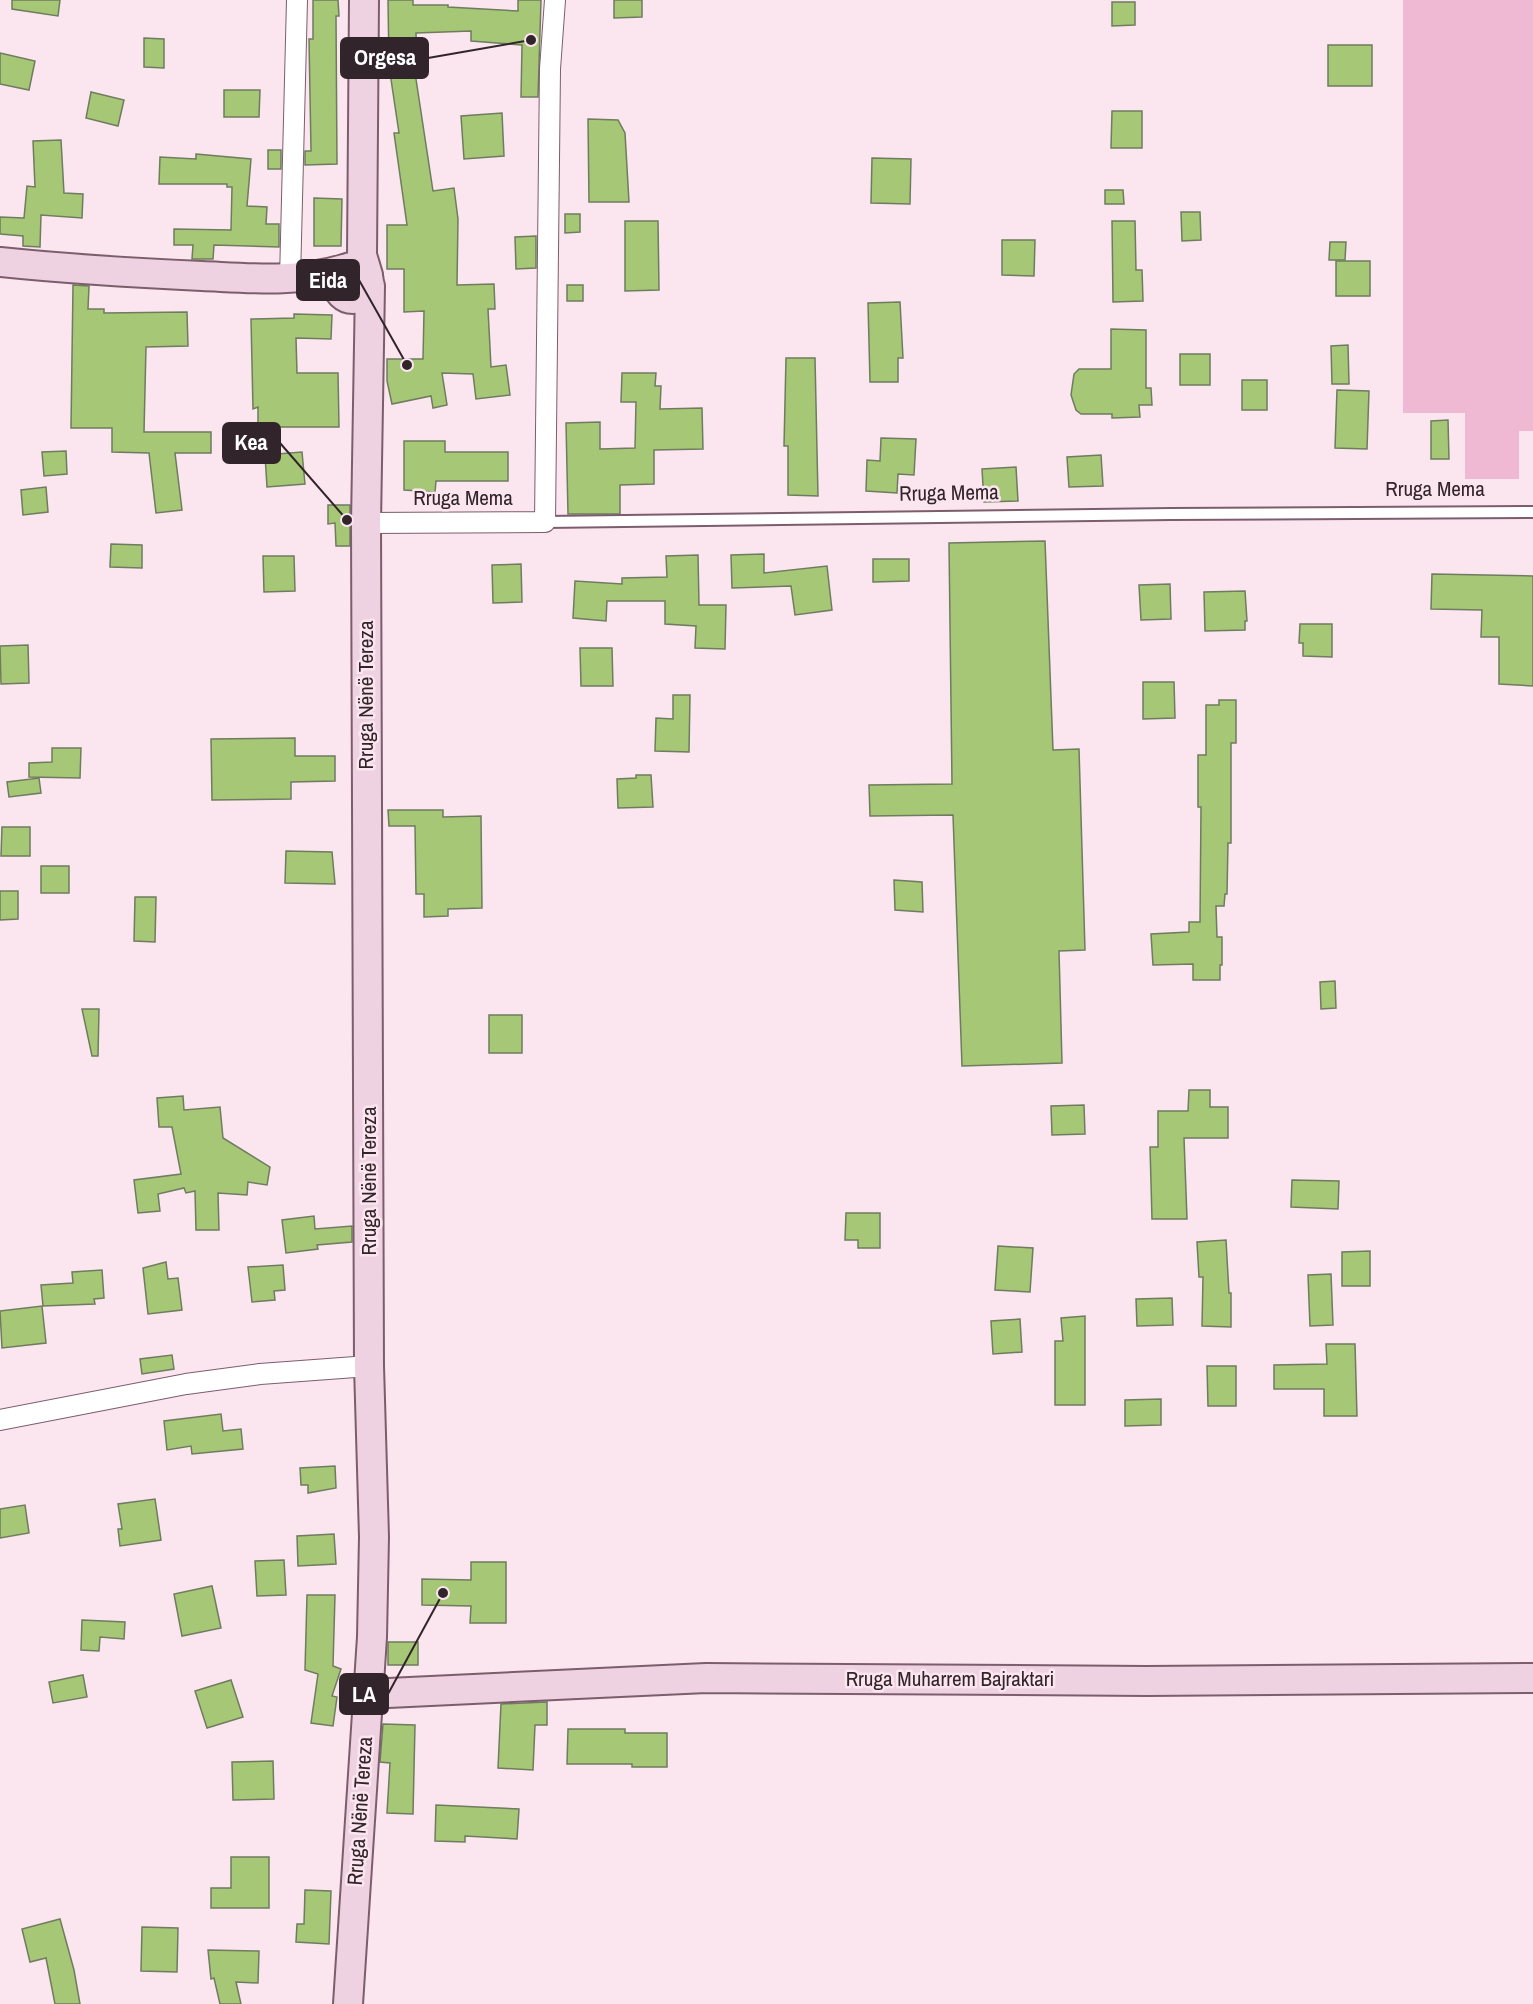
<svg xmlns="http://www.w3.org/2000/svg" width="1533" height="2004" font-family="'Archivo Narrow',sans-serif">
	<style>
		.green { fill: #efb8d3 }
		.building { fill: #a5c776; stroke: #6f7c5f; stroke-width: 1.5 }
		.lines { fill: none; stroke-linecap: round; stroke-linejoin: round }
		.lane-casing { stroke: #7c5d6c; stroke-width: 14 }
		.street-casing { stroke: #7c5d6c; stroke-width: 22 }
		.secondary-casing { stroke: #7c5d6c; stroke-width: 32 }
		.lane { stroke: #fff; stroke-width: 10 }
		.street { stroke: #fff; stroke-width: 20 }
		.secondary { stroke: #eed2e1; stroke-width: 28 }
		.labels { text-anchor: middle; stroke-width: 5; stroke-linejoin: round; paint-order: stroke }
		.street-label { font-size: 21px; fill: #32242b; stroke: #fbe5ef }
		.leader { fill: none; stroke: #32242b; stroke-width: 2 }
		.callout-dot { fill: #32242b; stroke: #fbe5ef; stroke-width: 2 }
		.callout { fill: #32242b; stroke: #32242b; stroke-width: 2 }
		.callout-label { font-size: 22px; text-anchor: middle; font-weight: bold; fill: #fff }
	</style>
	<rect width="100%" height="100%" fill="#fbe5ef"/>
	<path class="green" d="M 1403,0 L 1533,0 L 1533,431 L 1519,431 L 1519,479 L 1465,479 L 1465,413 L 1403,413 Z"/>
	<g class="building">
		<path d="M 12,0 L 60,0 L 58,16 L 12,9 Z"/>
		<path d="M 313,0 L 338,0 L 339,16 L 336,16 L 337,164 L 305,165 L 305,151 L 311,151 L 309,39 L 313,39 Z"/>
		<path d="M 388,0 L 413,0 L 413,5 L 448,5 L 448,7 L 518,11 L 518,0 L 541,0 L 538,97 L 521,97 L 522,45 L 471,41 L 471,31 L 416,33 L 417,66 L 414,66 L 433,191 L 454,188 L 458,219 L 457,285 L 494,284 L 495,309 L 488,309 L 491,367 L 506,365 L 510,395 L 476,399 L 473,374 L 442,373 L 447,405 L 433,408 L 431,396 L 392,404 L 387,381 L 387,359 L 423,359 L 424,311 L 404,312 L 404,269 L 387,269 L 387,225 L 407,225 L 394,133 L 399,133 L 389,66 Z"/>
		<path d="M 614,0 L 642,0 L 642,17 L 614,18 Z"/>
		<path d="M 1112,2 L 1135,2 L 1135,25 L 1112,26 Z"/>
		<path d="M 144,38 L 164,39 L 164,68 L 144,67 Z"/>
		<rect x="1328" y="45" width="44" height="41"/>
		<path d="M 0,53 L 35,61 L 29,90 L 0,84 Z"/>
		<path d="M 224,90 L 260,90 L 259,117 L 224,117 Z"/>
		<path d="M 91,92 L 124,100 L 118,126 L 86,118 Z"/>
		<path d="M 1112,111 L 1142,111 L 1142,148 L 1111,148 Z"/>
		<path d="M 502,113 L 504,156 L 464,159 L 461,116 Z"/>
		<path d="M 588,119 L 618,120 L 625,133 L 629,202 L 589,202 Z"/>
		<path d="M 61,140 L 64,193 L 83,194 L 82,218 L 41,215 L 40,247 L 23,246 L 23,236 L 0,234 L 0,217 L 24,218 L 27,186 L 35,187 L 33,141 Z"/>
		<rect x="268" y="150" width="13" height="19"/>
		<path d="M 196,154 L 251,159 L 247,206 L 267,207 L 266,224 L 279,224 L 279,247 L 214,245 L 213,259 L 192,259 L 193,245 L 174,245 L 174,229 L 231,230 L 232,187 L 227,187 L 227,184 L 159,184 L 160,157 L 196,159 Z"/>
		<path d="M 872,158 L 911,159 L 910,204 L 871,203 Z"/>
		<path d="M 1105,190 L 1123,190 L 1124,204 L 1105,204 Z"/>
		<path d="M 314,198 L 342,199 L 341,246 L 314,246 Z"/>
		<path d="M 1181,212 L 1200,212 L 1201,240 L 1182,241 Z"/>
		<path d="M 565,214 L 580,214 L 580,232 L 565,233 Z"/>
		<path d="M 625,221 L 658,221 L 659,290 L 625,291 Z"/>
		<path d="M 1112,221 L 1135,221 L 1136,270 L 1142,270 L 1143,301 L 1113,302 Z"/>
		<path d="M 536,236 L 536,268 L 516,269 L 515,237 Z"/>
		<path d="M 1002,240 L 1035,240 L 1034,276 L 1002,275 Z"/>
		<path d="M 1330,242 L 1346,242 L 1345,260 L 1329,260 Z"/>
		<rect x="1336" y="261" width="34" height="35"/>
		<path d="M 73,285 L 89,286 L 88,309 L 104,309 L 104,313 L 187,312 L 188,346 L 146,347 L 144,432 L 211,432 L 211,453 L 175,453 L 182,510 L 156,513 L 149,453 L 112,452 L 112,428 L 71,428 Z"/>
		<rect x="567" y="285" width="16" height="16"/>
		<path d="M 900,302 L 903,358 L 898,358 L 898,382 L 870,382 L 868,303 Z"/>
		<path d="M 294,314 L 332,315 L 331,339 L 296,338 L 297,373 L 338,373 L 339,427 L 258,427 L 258,407 L 253,409 L 251,319 L 294,318 Z"/>
		<path d="M 1111,329 L 1146,330 L 1146,388 L 1151,388 L 1152,405 L 1139,405 L 1140,417 L 1112,418 L 1112,414 L 1081,414 L 1076,410 L 1071,395 L 1074,374 L 1079,369 L 1111,369 Z"/>
		<path d="M 1348,345 L 1349,384 L 1332,384 L 1331,346 Z"/>
		<rect x="1180" y="354" width="30" height="31"/>
		<path d="M 786,358 L 815,358 L 818,496 L 788,495 L 788,446 L 784,446 Z"/>
		<path d="M 622,373 L 656,373 L 655,386 L 661,386 L 660,409 L 702,408 L 703,449 L 654,450 L 654,484 L 620,485 L 620,514 L 568,514 L 566,423 L 600,422 L 600,449 L 635,448 L 636,402 L 621,402 Z"/>
		<rect x="1242" y="380" width="25" height="30"/>
		<path d="M 1337,390 L 1369,391 L 1367,449 L 1335,448 Z"/>
		<path d="M 1448,420 L 1449,459 L 1431,459 L 1431,421 Z"/>
		<path d="M 881,438 L 916,439 L 914,475 L 898,474 L 897,493 L 866,491 L 867,460 L 880,461 Z"/>
		<path d="M 404,441 L 445,441 L 445,452 L 508,452 L 508,481 L 436,481 L 435,492 L 404,490 Z"/>
		<path d="M 66,451 L 67,474 L 44,476 L 42,452 Z"/>
		<path d="M 302,452 L 305,484 L 267,487 L 265,455 Z"/>
		<path d="M 1101,455 L 1103,486 L 1069,487 L 1067,457 Z"/>
		<path d="M 1016,467 L 1018,501 L 984,502 L 982,469 Z"/>
		<path d="M 46,487 L 48,512 L 23,515 L 21,490 Z"/>
		<path d="M 328,505 L 350,505 L 350,546 L 336,546 L 335,523 L 328,524 Z"/>
		<path d="M 1045,541 L 1053,750 L 1079,749 L 1085,950 L 1059,951 L 1062,1063 L 962,1066 L 953,815 L 870,816 L 869,785 L 952,784 L 949,543 Z"/>
		<path d="M 111,544 L 142,545 L 142,568 L 110,567 Z"/>
		<path d="M 764,554 L 764,573 L 827,566 L 832,610 L 795,615 L 791,586 L 732,588 L 731,555 Z"/>
		<path d="M 698,555 L 699,605 L 726,605 L 725,649 L 695,648 L 696,626 L 665,624 L 665,601 L 607,601 L 606,621 L 573,618 L 575,581 L 622,584 L 622,578 L 667,577 L 666,556 Z"/>
		<path d="M 263,556 L 294,556 L 295,591 L 264,592 Z"/>
		<path d="M 873,559 L 909,559 L 909,581 L 873,582 Z"/>
		<path d="M 521,564 L 522,602 L 493,603 L 492,565 Z"/>
		<path d="M 1432,574 L 1533,576 L 1533,686 L 1499,684 L 1499,637 L 1481,637 L 1482,610 L 1431,609 Z"/>
		<path d="M 1170,584 L 1171,619 L 1141,620 L 1139,585 Z"/>
		<path d="M 1245,591 L 1247,621 L 1245,621 L 1245,630 L 1205,631 L 1204,592 Z"/>
		<path d="M 1300,624 L 1332,624 L 1332,657 L 1303,656 L 1303,643 L 1299,643 Z"/>
		<path d="M 28,645 L 29,683 L 1,684 L 0,646 Z"/>
		<path d="M 580,648 L 612,648 L 613,686 L 581,686 Z"/>
		<path d="M 1143,682 L 1174,682 L 1175,718 L 1143,719 Z"/>
		<path d="M 673,695 L 690,695 L 689,752 L 655,751 L 656,718 L 673,719 Z"/>
		<path d="M 1219,700 L 1236,700 L 1236,743 L 1231,743 L 1231,843 L 1228,843 L 1227,894 L 1225,894 L 1224,906 L 1216,906 L 1217,937 L 1222,937 L 1222,965 L 1220,965 L 1220,980 L 1193,980 L 1193,964 L 1153,965 L 1151,934 L 1189,932 L 1189,922 L 1200,922 L 1201,807 L 1198,807 L 1198,755 L 1206,755 L 1206,705 L 1219,705 Z"/>
		<path d="M 295,738 L 295,756 L 335,756 L 335,781 L 291,782 L 291,799 L 212,800 L 211,739 Z"/>
		<path d="M 52,748 L 81,748 L 80,778 L 29,777 L 29,763 L 52,762 Z"/>
		<path d="M 636,775 L 651,775 L 653,807 L 618,808 L 617,779 L 636,778 Z"/>
		<path d="M 39,778 L 41,793 L 9,797 L 7,782 Z"/>
		<path d="M 388,810 L 443,810 L 443,817 L 481,816 L 482,908 L 448,909 L 448,916 L 424,917 L 424,894 L 416,894 L 415,826 L 389,826 Z"/>
		<path d="M 2,827 L 30,827 L 30,856 L 1,856 Z"/>
		<path d="M 286,851 L 332,852 L 335,884 L 285,883 Z"/>
		<rect x="41" y="866" width="28" height="27"/>
		<path d="M 894,880 L 922,882 L 923,912 L 895,910 Z"/>
		<path d="M 0,891 L 18,891 L 18,919 L 0,920 Z"/>
		<path d="M 135,897 L 156,897 L 155,942 L 134,941 Z"/>
		<path d="M 1335,981 L 1336,1008 L 1321,1009 L 1320,982 Z"/>
		<path d="M 82,1009 L 99,1009 L 98,1056 L 92,1056 Z"/>
		<rect x="489" y="1015" width="33" height="38"/>
		<path d="M 1189,1090 L 1210,1090 L 1210,1107 L 1228,1107 L 1228,1138 L 1184,1138 L 1187,1219 L 1152,1219 L 1150,1147 L 1158,1147 L 1158,1111 L 1188,1111 Z"/>
		<path d="M 183,1096 L 184,1110 L 220,1107 L 223,1138 L 270,1167 L 267,1185 L 248,1182 L 247,1195 L 218,1193 L 219,1230 L 196,1230 L 195,1191 L 186,1193 L 184,1188 L 158,1194 L 160,1211 L 138,1213 L 134,1180 L 181,1174 L 172,1127 L 159,1127 L 157,1098 Z"/>
		<path d="M 1084,1105 L 1085,1134 L 1052,1135 L 1051,1106 Z"/>
		<path d="M 1292,1180 L 1339,1181 L 1338,1209 L 1291,1207 Z"/>
		<path d="M 846,1213 L 880,1213 L 880,1248 L 858,1248 L 858,1240 L 845,1240 Z"/>
		<path d="M 314,1216 L 315,1229 L 352,1226 L 352,1242 L 317,1245 L 318,1249 L 286,1253 L 282,1220 Z"/>
		<path d="M 1226,1240 L 1229,1293 L 1231,1293 L 1231,1327 L 1202,1326 L 1203,1277 L 1199,1277 L 1197,1242 Z"/>
		<path d="M 998,1246 L 1033,1248 L 1030,1292 L 995,1290 Z"/>
		<path d="M 1370,1251 L 1370,1286 L 1342,1286 L 1342,1252 Z"/>
		<path d="M 166,1262 L 168,1279 L 178,1278 L 182,1310 L 148,1314 L 143,1268 Z"/>
		<path d="M 283,1265 L 285,1290 L 274,1291 L 275,1300 L 252,1302 L 248,1267 Z"/>
		<path d="M 102,1270 L 104,1298 L 94,1299 L 95,1304 L 43,1306 L 41,1285 L 73,1283 L 72,1272 Z"/>
		<path d="M 1331,1274 L 1333,1325 L 1310,1326 L 1308,1275 Z"/>
		<path d="M 1172,1298 L 1173,1325 L 1137,1326 L 1136,1299 Z"/>
		<path d="M 42,1306 L 46,1343 L 2,1348 L 0,1311 Z"/>
		<path d="M 1085,1316 L 1085,1405 L 1055,1405 L 1055,1341 L 1063,1341 L 1061,1318 Z"/>
		<path d="M 1020,1319 L 1022,1352 L 993,1354 L 991,1321 Z"/>
		<path d="M 1326,1344 L 1355,1344 L 1357,1416 L 1324,1416 L 1324,1389 L 1274,1389 L 1274,1365 L 1327,1364 Z"/>
		<path d="M 172,1355 L 174,1369 L 142,1374 L 140,1359 Z"/>
		<path d="M 1207,1366 L 1236,1366 L 1236,1406 L 1208,1406 Z"/>
		<path d="M 1161,1399 L 1161,1425 L 1125,1426 L 1125,1400 Z"/>
		<path d="M 221,1414 L 223,1431 L 241,1429 L 243,1449 L 192,1454 L 191,1446 L 167,1450 L 164,1421 Z"/>
		<path d="M 335,1466 L 336,1488 L 308,1493 L 308,1485 L 301,1485 L 300,1468 Z"/>
		<path d="M 155,1499 L 161,1540 L 120,1546 L 118,1529 L 122,1529 L 118,1504 Z"/>
		<path d="M 25,1505 L 29,1533 L 0,1538 L 0,1509 Z"/>
		<path d="M 334,1534 L 336,1564 L 298,1566 L 297,1536 Z"/>
		<path d="M 284,1560 L 286,1595 L 257,1596 L 255,1561 Z"/>
		<path d="M 471,1562 L 506,1562 L 506,1623 L 470,1623 L 471,1606 L 422,1605 L 422,1579 L 471,1580 Z"/>
		<path d="M 212,1586 L 221,1628 L 182,1636 L 174,1594 Z"/>
		<path d="M 307,1595 L 335,1595 L 333,1666 L 341,1669 L 332,1696 L 337,1697 L 333,1726 L 311,1723 L 318,1674 L 305,1670 Z"/>
		<path d="M 82,1620 L 125,1622 L 124,1639 L 100,1637 L 99,1651 L 81,1650 Z"/>
		<rect x="388" y="1642" width="30" height="23"/>
		<path d="M 83,1675 L 87,1697 L 53,1703 L 49,1682 Z"/>
		<path d="M 231,1680 L 243,1717 L 207,1728 L 195,1691 Z"/>
		<path d="M 547,1702 L 547,1725 L 535,1725 L 533,1770 L 498,1768 L 501,1704 Z"/>
		<path d="M 383,1724 L 415,1725 L 413,1814 L 387,1813 L 390,1763 L 380,1762 Z"/>
		<path d="M 568,1729 L 625,1729 L 625,1733 L 667,1733 L 667,1767 L 632,1767 L 632,1764 L 567,1764 Z"/>
		<path d="M 273,1761 L 274,1799 L 233,1800 L 232,1762 Z"/>
		<path d="M 436,1805 L 519,1809 L 517,1839 L 465,1836 L 465,1842 L 435,1841 Z"/>
		<path d="M 231,1857 L 269,1857 L 269,1908 L 211,1908 L 211,1888 L 231,1888 Z"/>
		<path d="M 305,1890 L 331,1891 L 329,1944 L 296,1942 L 297,1924 L 304,1924 Z"/>
		<path d="M 60,1919 L 74,1970 L 80,2004 L 55,2004 L 46,1958 L 30,1962 L 22,1929 Z"/>
		<path d="M 142,1927 L 178,1928 L 177,1972 L 141,1971 Z"/>
		<path d="M 208,1950 L 259,1951 L 258,1983 L 236,1982 L 241,2004 L 220,2004 L 214,1978 L 211,1979 Z"/>
	</g>
	<g class="lines">
		<defs>
			<path id="lane" d="M 545,522 L 1171,514 L 1533,512"/>
			<g id="street">
				<path d="M 290,279 L 297,0"/>
				<path d="M 366,523 L 545,522 L 550,69 L 555,0"/>
				<path d="M 0,1420 L 186,1384 L 260,1374 L 369,1366"/>
			</g>
			<g id="secondary">
				<path d="M 364,0 L 362,255 L 368,275"/>
				<path d="M 0,262 C 67,269 134,273 202,276 C 249,278 298,283 344,269"/>
				<circle cx="353" cy="283" r="16"/>
				<path d="M 367,1694 L 706,1678 L 1147,1681 L 1533,1678"/>
				<path d="M 348,2004 L 372,1637 L 374,1537 L 369,1366 L 366,523 L 370,286"/>
			</g>
		</defs>
		<use href="#lane" class="lane-casing"/>
		<use href="#street" class="street-casing"/>
		<use href="#secondary" class="secondary-casing"/>
		<use href="#lane" class="lane"/>
		<use href="#street" class="street"/>
		<use href="#secondary" class="secondary"/>
	</g>
	<g class="labels">
		<g class="street-label">
			<text x="1435" y="496">Rruga Mema</text>
			<text transform="translate(949 493) rotate(-1)" y="7">Rruga Mema</text>
			<text x="463" y="505">Rruga Mema</text>
			<text transform="translate(366 695) rotate(-90)" y="7">Rruga Nënë Tereza</text>
			<text transform="translate(369 1181) rotate(-90)" y="7">Rruga Nënë Tereza</text>
			<text x="950" y="1686">Rruga Muharrem Bajraktari</text>
			<text transform="translate(360 1811) rotate(-86)" y="7">Rruga Nënë Tereza</text>
		</g>
	</g>
	<path class="leader" d="M531 40L428 58M407 365L359 280M347 520L280 443M443 1593L388 1694"/>
	<g class="callout-dot">
		<circle cx="531" cy="40" r="6"/>
		<circle cx="407" cy="365" r="6"/>
		<circle cx="347" cy="520" r="6"/>
		<circle cx="443" cy="1593" r="6"/>
	</g>
	<g class="callout">
		<rect x="341" y="38" width="87" height="40" rx="6"/>
		<rect x="297" y="260" width="62" height="40" rx="6"/>
		<rect x="223" y="423" width="57" height="40" rx="6"/>
		<rect x="340" y="1674" width="48" height="40" rx="6"/>
	</g>
	<g class="callout-label">
		<text x="385" y="65">Orgesa</text>
		<text x="328" y="288">Eida</text>
		<text x="251" y="450">Kea</text>
		<text x="364" y="1702">LA</text>
	</g>
</svg>
